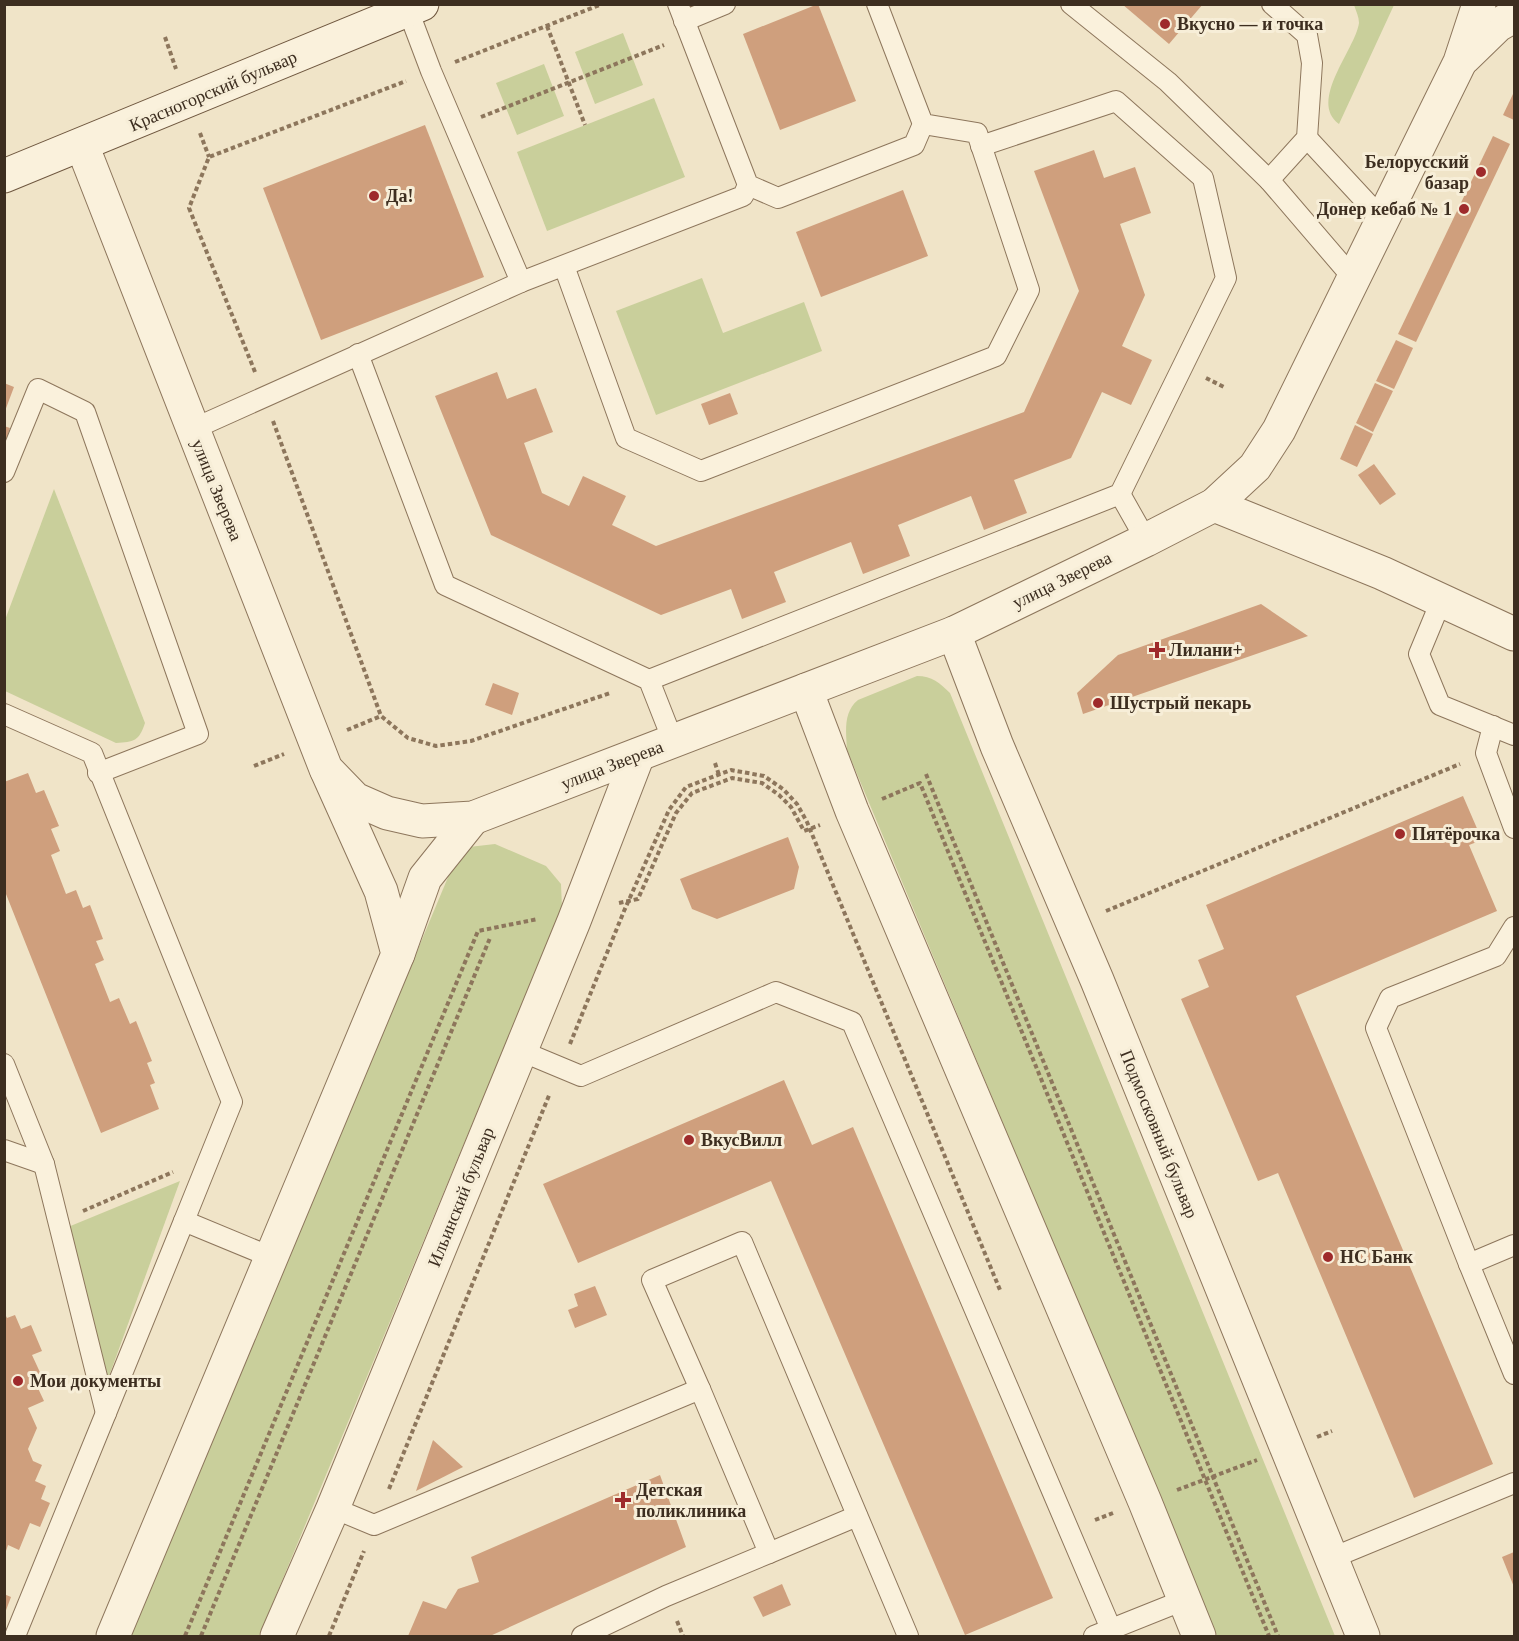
<svg xmlns="http://www.w3.org/2000/svg" width="1519" height="1641" font-family="'Times New Roman',serif">
	<style>
		.green { fill: #c9cf9b }
		.building { fill: #cf9f7d }
		.lines { fill: none; stroke-linecap: round; stroke-linejoin: round }
		.service-casing { stroke: #8d765c; stroke-width: 22 }
		.minor-casing { stroke: #8d765c; stroke-width: 35 }
		.tertiary-casing { stroke: #8d765c; stroke-width: 35 }
		.secondary-casing { stroke: #6f573f; stroke-width: 35 }
		.path { stroke: #8d765c; stroke-width: 4; stroke-dasharray: 4.5 3; stroke-linecap: butt }
		.service { stroke: #faf1dc; stroke-width: 20 }
		.minor { stroke: #faf1dc; stroke-width: 33 }
		.tertiary { stroke: #faf1dc; stroke-width: 33 }
		.secondary { stroke: #faf1dc; stroke-width: 33 }
		.poi-dot { fill: #9e2a2b; stroke: #f7eed8; stroke-width: 2 }
		.labels { text-anchor: middle; stroke-width: 6; stroke-linejoin: round; paint-order: stroke }
		.poi-label { font-size: 18px; font-weight: bold; fill: #3d2e20; stroke: #f7eed8; text-anchor: start }
		.street-label { font-size: 18px; fill: #3d2e20; stroke: #f7eed8 }
	</style>
	<rect width="100%" height="100%" fill="#f0e4c8"/>
	<g class="green">
		<path d="M 1354,5 L 1394,5 L 1339,124 C 1308,101 1355,50 1359,23 C 1359,17 1356,11 1354,5 Z"/>
		<path d="M 623,33 L 643,85 L 595,104 L 575,52 Z"/>
		<path d="M 544,64 L 564,116 L 517,135 L 496,83 Z"/>
		<path d="M 654,98 L 685,177 L 547,231 L 517,152 Z"/>
		<path d="M 702,278 L 723,333 L 804,302 L 822,351 L 656,415 L 616,311 Z"/>
		<path d="M 54,489 L 145,723 C 139,741 134,742 116,743 L 5,691 L 5,620 Z"/>
		<path d="M 917,676 C 932,676 940,683 950,693 L 1335,1636 L 1217,1636 L 847,750 C 846,732 843,712 858,700 Z"/>
		<path d="M 495,844 L 546,866 L 561,884 L 562,908 L 259,1636 L 131,1636 L 451,870 L 469,847 Z"/>
		<path d="M 180,1181 L 108,1379 L 68,1227 Z"/>
	</g>
	<g class="building">
		<path d="M 818,4 L 856,101 L 780,130 L 743,34 Z"/>
		<path d="M 1122,4 L 1203,4 L 1169,44 Z"/>
		<path d="M 1513,94 L 1514,95 L 1514,120 L 1503,115 Z"/>
		<path d="M 425,125 L 484,277 L 321,340 L 263,188 Z"/>
		<path d="M 1493,136 L 1510,144 L 1416,342 L 1398,334 Z"/>
		<path d="M 1094,150 L 1104,178 L 1135,167 L 1151,213 L 1120,224 L 1145,295 L 1122,346 L 1152,360 L 1131,405 L 1102,392 L 1071,458 L 1014,480 L 1027,513 L 984,530 L 971,496 L 898,525 L 910,556 L 863,574 L 851,542 L 774,572 L 786,602 L 742,619 L 731,589 L 661,615 L 491,535 L 435,396 L 497,372 L 507,399 L 536,388 L 541,401 L 553,432 L 524,443 L 542,493 L 569,506 L 583,476 L 626,496 L 612,525 L 656,546 L 1024,412 L 1079,291 L 1034,171 Z"/>
		<path d="M 903,190 L 928,256 L 821,297 L 796,232 Z"/>
		<path d="M 1396,340 L 1413,348 L 1394,389 L 1376,381 Z"/>
		<path d="M 4,383 L 14,387 L 5,411 L 4,411 Z"/>
		<path d="M 1375,383 L 1393,391 L 1373,432 L 1356,423 Z"/>
		<path d="M 730,393 L 738,414 L 709,425 L 701,404 Z"/>
		<path d="M 1355,425 L 1373,434 L 1357,467 L 1340,459 Z"/>
		<path d="M 4,426 L 10,428 L 5,443 L 4,443 Z"/>
		<path d="M 1374,464 L 1396,494 L 1380,505 L 1358,475 Z"/>
		<path d="M 1261,604 L 1308,636 L 1083,714 L 1077,693 L 1118,655 Z"/>
		<path d="M 493,683 L 519,693 L 512,715 L 485,705 Z"/>
		<path d="M 28,773 L 36,793 L 44,790 L 59,826 L 51,829 L 60,851 L 51,855 L 66,894 L 76,890 L 83,908 L 90,905 L 103,939 L 96,941 L 104,960 L 95,964 L 110,1002 L 119,998 L 130,1024 L 136,1021 L 152,1061 L 147,1063 L 155,1083 L 150,1085 L 159,1109 L 101,1133 L 4,889 L 4,782 Z"/>
		<path d="M 1463,796 L 1482,840 L 1469,845 L 1497,911 L 1296,996 L 1493,1464 L 1414,1498 L 1278,1173 L 1258,1181 L 1181,999 L 1209,987 L 1198,960 L 1224,949 L 1206,905 Z"/>
		<path d="M 788,837 L 799,867 L 794,889 L 717,919 L 692,909 L 680,879 Z"/>
		<path d="M 784,1080 L 812,1145 L 853,1127 L 1053,1598 L 965,1635 L 771,1181 L 578,1263 L 543,1184 Z"/>
		<path d="M 595,1286 L 607,1315 L 575,1328 L 568,1310 L 578,1306 L 574,1294 Z"/>
		<path d="M 4,1312 L 7,1318 L 15,1315 L 21,1329 L 31,1325 L 42,1351 L 32,1355 L 44,1381 L 36,1384 L 44,1401 L 28,1408 L 37,1428 L 28,1449 L 33,1461 L 42,1465 L 35,1481 L 46,1486 L 41,1499 L 50,1503 L 40,1527 L 30,1523 L 19,1550 L 8,1545 L 5,1554 Z"/>
		<path d="M 433,1440 L 463,1467 L 416,1491 Z"/>
		<path d="M 660,1475 L 686,1547 L 490,1636 L 408,1636 L 423,1601 L 446,1609 L 458,1589 L 479,1582 L 471,1557 Z"/>
		<path d="M 1514,1552 L 1514,1587 L 1502,1557 Z"/>
		<path d="M 782,1584 L 791,1605 L 763,1617 L 753,1597 Z"/>
		<path d="M 4,1594 L 11,1597 L 5,1613 L 4,1613 Z"/>
	</g>
	<g class="lines">
		<defs>
			<g id="service">
				<path d="M 678,4 L 748,185 L 778,198 L 914,145 L 923,124"/>
				<path d="M 1071,4 L 1168,82 L 1269,180 L 1353,278"/>
				<path d="M 408,10 L 431,71 L 521,282 L 743,196 L 748,185"/>
				<path d="M 684,21 L 725,4"/>
				<path d="M 1307,138 L 1382,219"/>
				<path d="M 1269,180 L 1307,138 L 1312,63 L 1307,35 L 1272,4"/>
				<path d="M 564,266 L 626,438 L 701,471 L 996,356 L 1029,290 L 977,133 L 923,124 L 877,4"/>
				<path d="M 358,354 L 445,585 L 649,680 L 673,741"/>
				<path d="M 193,429 L 521,282"/>
				<path d="M 4,472 L 38,389 L 85,412 L 198,734 L 98,773"/>
				<path d="M 1120,494 L 1146,540"/>
				<path d="M 1441,601 L 1419,654 L 1440,705 L 1514,735"/>
				<path d="M 649,680 L 1120,494 L 1226,278 L 1203,178 L 1116,101 L 981,146"/>
				<path d="M 4,714 L 92,753 L 232,1102 L 184,1221"/>
				<path d="M 1493,726 L 1486,753 L 1514,828"/>
				<path d="M 521,1051 L 581,1076 L 776,992 L 852,1022 L 1111,1629"/>
				<path d="M 4,1064 L 44,1164 L 106,1413 L 184,1221 L 271,1257"/>
				<path d="M 4,1150 L 44,1164"/>
				<path d="M 1514,1245 L 1469,1264 L 1514,1374"/>
				<path d="M 1469,1264 L 1376,1028 L 1390,998 L 1496,956 L 1514,927"/>
				<path d="M 700,1389 L 652,1280 L 742,1242 L 908,1636"/>
				<path d="M 333,1508 L 374,1525 L 700,1389 L 769,1553 L 666,1596 L 582,1636"/>
				<path d="M 769,1553 L 857,1516"/>
				<path d="M 1332,1558 L 1514,1483"/>
				<path d="M 15,1636 L 106,1413"/>
				<path d="M 1094,1636 L 1184,1600"/>
			</g>
			<g id="minor">
				<path d="M 1214,505 L 1382,573 L 1514,634"/>
				<path d="M 398,954 L 425,878 L 473,818"/>
				<path d="M 113,1636 L 398,954 L 381,891 L 327,771"/>
				<path d="M 277,1636 L 333,1508 L 574,921 L 638,755"/>
			</g>
			<g id="tertiary">
				<path d="M 1464,58 L 1498,25 L 1514,16"/>
				<path d="M 82,145 L 326,769 L 355,799 L 387,813 L 422,821 L 473,818 L 954,633 L 1146,540 L 1214,505 L 1255,467 L 1279,430 L 1460,62 L 1479,4"/>
				<path d="M 954,633 L 997,746 L 1097,980 L 1363,1636"/>
				<path d="M 806,690 L 852,811 L 1145,1502 L 1199,1636"/>
			</g>
			<path id="secondary" d="M 4,176 L 422,4"/>
		</defs>
		<use href="#service" class="service-casing"/>
		<use href="#minor" class="minor-casing"/>
		<use href="#tertiary" class="tertiary-casing"/>
		<use href="#secondary" class="secondary-casing"/>
		<g class="path">
			<path d="M 547,26 L 585,125"/>
			<path d="M 165,37 L 176,69"/>
			<path d="M 455,62 L 602,4"/>
			<path d="M 481,117 L 664,45"/>
			<path d="M 200,133 L 209,157"/>
			<path d="M 255,372 L 189,208 L 209,157 L 406,81"/>
			<path d="M 1206,378 L 1224,387"/>
			<path d="M 273,421 L 381,716 L 408,738 L 436,746 L 471,741 L 610,693"/>
			<path d="M 347,730 L 381,716"/>
			<path d="M 715,763 L 719,775"/>
			<path d="M 254,766 L 284,754"/>
			<path d="M 926,774 L 1278,1636"/>
			<path d="M 882,799 L 920,783 L 1269,1636"/>
			<path d="M 619,903 L 638,899 L 676,813 L 692,793 L 732,778 L 762,783 L 779,795 L 791,807 L 804,831 L 820,825"/>
			<path d="M 1106,911 L 1460,764"/>
			<path d="M 570,1044 L 624,911 L 669,810 L 686,787 L 731,770 L 764,776 L 783,789 L 797,804 L 807,822 L 1000,1290"/>
			<path d="M 83,1211 L 173,1172"/>
			<path d="M 1317,1437 L 1332,1431"/>
			<path d="M 389,1489 L 550,1093"/>
			<path d="M 1177,1490 L 1257,1460"/>
			<path d="M 1095,1520 L 1113,1513"/>
			<path d="M 677,1621 L 683,1636"/>
			<path d="M 185,1636 L 478,931 L 538,919"/>
			<path d="M 201,1636 L 490,938"/>
			<path d="M 329,1636 L 364,1551"/>
		</g>
		<use href="#service" class="service"/>
		<use href="#minor" class="minor"/>
		<use href="#tertiary" class="tertiary"/>
		<use href="#secondary" class="secondary"/>
	</g>
	<g class="poi-dot">
		<circle cx="1165" cy="24" r="6"/>
		<circle cx="1481" cy="172" r="6"/>
		<circle cx="374" cy="196" r="6"/>
		<circle cx="1464" cy="209" r="6"/>
		<path d="M1154 641h6v6h6v6h-6v6h-6v-6h-6v-6h6z"/>
		<circle cx="1098" cy="703" r="6"/>
		<circle cx="1400" cy="834" r="6"/>
		<circle cx="689" cy="1140" r="6"/>
		<circle cx="1328" cy="1257" r="6"/>
		<circle cx="18" cy="1381" r="6"/>
		<path d="M620 1491h6v6h6v6h-6v6h-6v-6h-6v-6h6z"/>
	</g>
	<g class="labels">
		<g class="poi-label">
			<text x="1177" y="30">Вкусно — и точка</text>
			<text x="1469" y="168" text-anchor="end">Белорусский<tspan x="1469" dy="21">базар</tspan></text>
			<text x="386" y="202">Да!</text>
			<text x="1452" y="215" text-anchor="end">Донер кебаб № 1</text>
			<text x="1169" y="656">Лилани+</text>
			<text x="1110" y="709">Шустрый пекарь</text>
			<text x="1412" y="840">Пятёрочка</text>
			<text x="701" y="1146">ВкусВилл</text>
			<text x="1340" y="1263">НС Банк</text>
			<text x="30" y="1387">Мои документы</text>
			<text x="636" y="1496">Детская<tspan x="636" dy="21">поликлиника</tspan></text>
		</g>
		<g class="street-label">
			<text transform="translate(213 91) rotate(-23)" y="6">Красногорский бульвар</text>
			<text transform="translate(217 490) rotate(68)" y="6">улица Зверева</text>
			<text transform="translate(1062 580) rotate(-26)" y="6">улица Зверева</text>
			<text transform="translate(612 765) rotate(-21)" y="6">улица Зверева</text>
			<text transform="translate(1159 1134) rotate(68)" y="6">Подмосковный бульвар</text>
			<text transform="translate(461 1197) rotate(-68)" y="6">Ильинский бульвар</text>
		</g>
	</g>
	<rect width="1519" height="1641" fill="none" stroke="#3d2e20" stroke-width="12"/>
</svg>
